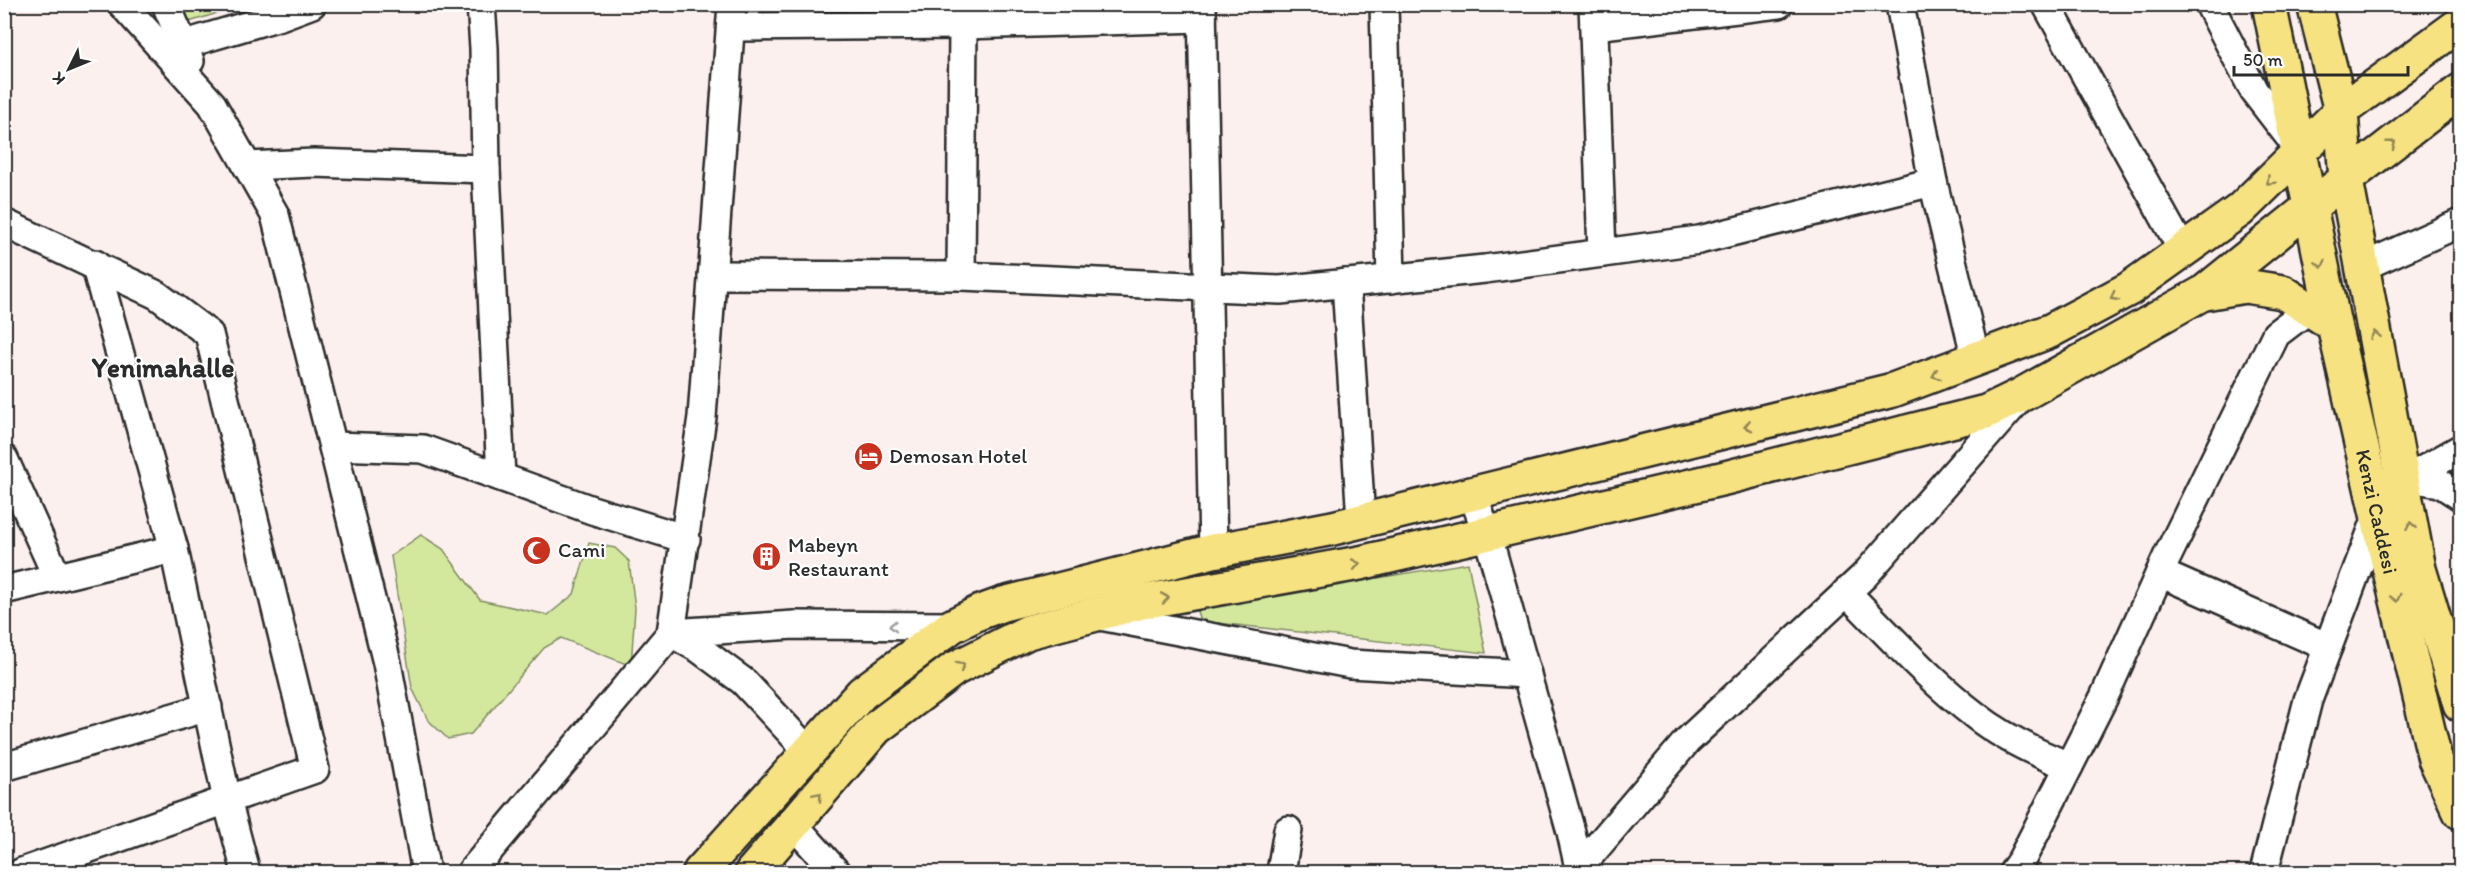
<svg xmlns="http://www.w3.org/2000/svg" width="2465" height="877" font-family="Itim,sans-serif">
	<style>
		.green { fill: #d3e89d; stroke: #7f8a64; stroke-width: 1.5 }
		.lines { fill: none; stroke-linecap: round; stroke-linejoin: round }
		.minor-casing { stroke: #2b2b2b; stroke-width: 32 }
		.major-casing { stroke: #2b2b2b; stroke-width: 38 }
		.minor { stroke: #fff; stroke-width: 27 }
		.major { stroke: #f7e281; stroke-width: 33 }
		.oneway { stroke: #918656 }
		.oneway2 { stroke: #a0a0a0 }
		.labels { text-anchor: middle; stroke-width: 4.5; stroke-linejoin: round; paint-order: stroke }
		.poi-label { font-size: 21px; fill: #2b2b2b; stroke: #fff; text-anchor: start }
		.street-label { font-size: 21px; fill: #2b2b2b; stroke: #fff }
		.district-label { font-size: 27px; font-weight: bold; fill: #2b2b2b; stroke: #fff }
	</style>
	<rect width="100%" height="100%" fill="#fcf0ef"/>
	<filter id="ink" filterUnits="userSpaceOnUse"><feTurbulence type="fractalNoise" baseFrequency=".0167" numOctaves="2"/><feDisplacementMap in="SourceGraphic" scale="12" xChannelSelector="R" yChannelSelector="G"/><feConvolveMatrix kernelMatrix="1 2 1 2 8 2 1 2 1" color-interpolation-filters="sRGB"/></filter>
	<g filter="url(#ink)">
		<g class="green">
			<path d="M 181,4 L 243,5 L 186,23 Z"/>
			<path d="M 421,535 L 443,549 L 480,600 L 548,615 L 574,594 L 589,543 L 615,548 L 629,561 L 635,608 L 631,666 L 561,638 L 544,648 L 471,734 L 448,739 L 428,720 L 412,688 L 391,556 Z"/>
			<path d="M 1468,563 L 1486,653 L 1200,621 L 1196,608 Z"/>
		</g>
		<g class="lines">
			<defs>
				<g id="minor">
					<path d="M 122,4 L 212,104 L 275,215 L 387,663 L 426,872"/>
					<path d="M 166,4 L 190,61"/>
					<path d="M 481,4 L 484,48 L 486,169 L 501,477"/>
					<path d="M 732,4 L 702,417 L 671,633 L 698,648 L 744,682 L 809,752"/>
					<path d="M 1202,4 L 1213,551"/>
					<path d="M 1384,4 L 1391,279"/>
					<path d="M 1593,4 L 1602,253"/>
					<path d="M 1900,4 L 1933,182 L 1976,359"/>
					<path d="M 2046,4 L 2183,251"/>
					<path d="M 2209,4 L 2254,91 L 2298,148"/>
					<path d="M 1594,26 L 1779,4"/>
					<path d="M 731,27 L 963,25 L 1202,18"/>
					<path d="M 182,45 L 280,16 L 312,4"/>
					<path d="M 247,166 L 314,163 L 486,169"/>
					<path d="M 4,223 L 157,295 L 209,334 L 315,769 L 22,872"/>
					<path d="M 95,264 L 174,549 L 227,800 L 246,872"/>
					<path d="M 2362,267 L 2460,223"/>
					<path d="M 712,275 L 961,276 L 1280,290 L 1485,269 L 1699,240 L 1933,182"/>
					<path d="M 961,276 L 963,25"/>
					<path d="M 1346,283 L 1361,520"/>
					<path d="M 333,446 L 423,449 L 592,510 L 686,539"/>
					<path d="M 4,459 L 57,577"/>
					<path d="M 2409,478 L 2460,449"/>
					<path d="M 2409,478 L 2440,483 L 2460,496"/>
					<path d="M 1472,493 L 1487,533 L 1571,832 L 1580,872"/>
					<path d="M 2160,573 L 2328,647"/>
					<path d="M 4,590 L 174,549"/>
					<path d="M 1846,592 C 1888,634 1929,680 1976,716 C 2004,738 2036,753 2069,766"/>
					<path d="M 1095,615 L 1350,664 L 1527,674"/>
					<path d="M 4,767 L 208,707"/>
					<path d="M 793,824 L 836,872"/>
					<path d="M 1579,868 L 1687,741 L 1864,576 L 2019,399"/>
					<path d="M 471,872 L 671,633 L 794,625 L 952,626"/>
					<path d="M 1281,872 L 1288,830"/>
					<path d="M 2013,872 L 2022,859 L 2104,697 L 2167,557 L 2276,334 L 2309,309"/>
					<path d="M 2264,872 L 2308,700 L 2377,517"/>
				</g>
				<g id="major">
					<path id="s1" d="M 2269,4 L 2334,325 L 2394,588 L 2435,759 L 2460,812"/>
					<path d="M 2314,4 L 2341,111 L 2346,180 L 2419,569 L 2460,704"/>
					<path d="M 2205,293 L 2245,286 L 2283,292 L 2334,325"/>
					<path d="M 700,872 L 862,693 L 952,626 L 978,613 L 1003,604 L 1213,551 L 1333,528 L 1893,390 L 2050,331 L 2129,289 L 2240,210 L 2341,111 L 2460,24"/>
					<path d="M 752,872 L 876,728 L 954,669 L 1028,632 L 1142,602 L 1360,563 L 1725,478 L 1986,412 L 2023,394 L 2203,293 L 2310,207 L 2460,91"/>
				</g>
			</defs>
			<use href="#minor" class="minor-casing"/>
			<use href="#major" class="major-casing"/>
			<use href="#minor" class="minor"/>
			<use href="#major" class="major"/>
		</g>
		<defs><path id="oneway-chevron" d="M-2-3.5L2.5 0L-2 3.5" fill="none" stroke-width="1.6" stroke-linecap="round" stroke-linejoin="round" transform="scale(1.5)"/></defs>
		<g class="oneway">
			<use href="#oneway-chevron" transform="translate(2392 144) rotate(-38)"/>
			<use href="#oneway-chevron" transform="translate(2270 181) rotate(136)"/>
			<use href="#oneway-chevron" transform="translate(2321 264) rotate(78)"/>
			<use href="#oneway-chevron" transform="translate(2114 297) rotate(152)"/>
			<use href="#oneway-chevron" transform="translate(2375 335) rotate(-101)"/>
			<use href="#oneway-chevron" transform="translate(1936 375) rotate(159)"/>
			<use href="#oneway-chevron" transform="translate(1748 426) rotate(166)"/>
			<use href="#oneway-chevron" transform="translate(2411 526) rotate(-101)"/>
			<use href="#oneway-chevron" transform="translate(1356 564) rotate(-11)"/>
			<use href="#oneway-chevron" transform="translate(1165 598) rotate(-10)"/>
			<use href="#oneway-chevron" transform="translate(2396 598) rotate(76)"/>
			<use href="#oneway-chevron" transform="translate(961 666) rotate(-30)"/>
			<use href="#oneway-chevron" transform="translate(818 796) rotate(-49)"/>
		</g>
		<use class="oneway2" href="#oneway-chevron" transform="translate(893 626) rotate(-180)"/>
	</g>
	<defs>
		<symbol id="hotel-disc" viewBox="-11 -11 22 22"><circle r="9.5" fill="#c8321e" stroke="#fff"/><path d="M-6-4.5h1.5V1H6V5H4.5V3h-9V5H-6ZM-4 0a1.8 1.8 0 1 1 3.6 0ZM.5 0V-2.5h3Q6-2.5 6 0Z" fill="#fff"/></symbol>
		<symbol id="mosque-disc" viewBox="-11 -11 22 22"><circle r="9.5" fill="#c8321e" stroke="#fff"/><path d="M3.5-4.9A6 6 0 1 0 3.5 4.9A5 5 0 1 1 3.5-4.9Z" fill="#fff"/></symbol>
		<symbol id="building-disc" viewBox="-11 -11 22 22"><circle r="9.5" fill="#c8321e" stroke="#fff"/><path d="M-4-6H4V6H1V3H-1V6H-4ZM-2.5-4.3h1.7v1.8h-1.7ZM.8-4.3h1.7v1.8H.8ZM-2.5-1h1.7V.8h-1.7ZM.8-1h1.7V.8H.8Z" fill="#fff"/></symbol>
	</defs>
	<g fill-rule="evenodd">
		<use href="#hotel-disc" x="852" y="440" width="33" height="33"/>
		<use href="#mosque-disc" x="520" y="534" width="33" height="33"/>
		<use href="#building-disc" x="750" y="540" width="33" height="33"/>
	</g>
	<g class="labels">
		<g class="poi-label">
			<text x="889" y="463">Demosan Hotel</text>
			<text x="788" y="552">Mabeyn<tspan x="788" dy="24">Restaurant</tspan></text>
			<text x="558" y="557">Cami</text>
		</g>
		<g class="street-label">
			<text dy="7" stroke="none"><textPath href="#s1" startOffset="519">Kenzi Caddesi</textPath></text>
		</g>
		<g class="district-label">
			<text x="163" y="377">Yenimahalle</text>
		</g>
	</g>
	<rect width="2465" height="877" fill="none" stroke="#fff" stroke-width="24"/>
	<rect x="12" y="12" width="2441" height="853" fill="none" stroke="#2b2b2b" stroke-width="2" filter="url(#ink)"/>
	<g transform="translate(69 69) rotate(227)" stroke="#ffffff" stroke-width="4.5" paint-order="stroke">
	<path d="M0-4.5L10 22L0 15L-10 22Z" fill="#2b2b2b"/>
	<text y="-9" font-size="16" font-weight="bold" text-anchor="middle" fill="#2b2b2b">K</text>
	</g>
	<path d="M2234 66v9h174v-9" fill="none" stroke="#2b2b2b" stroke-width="3"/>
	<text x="2243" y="66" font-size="18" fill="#2b2b2b" stroke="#ffffff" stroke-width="4.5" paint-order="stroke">50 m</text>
</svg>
